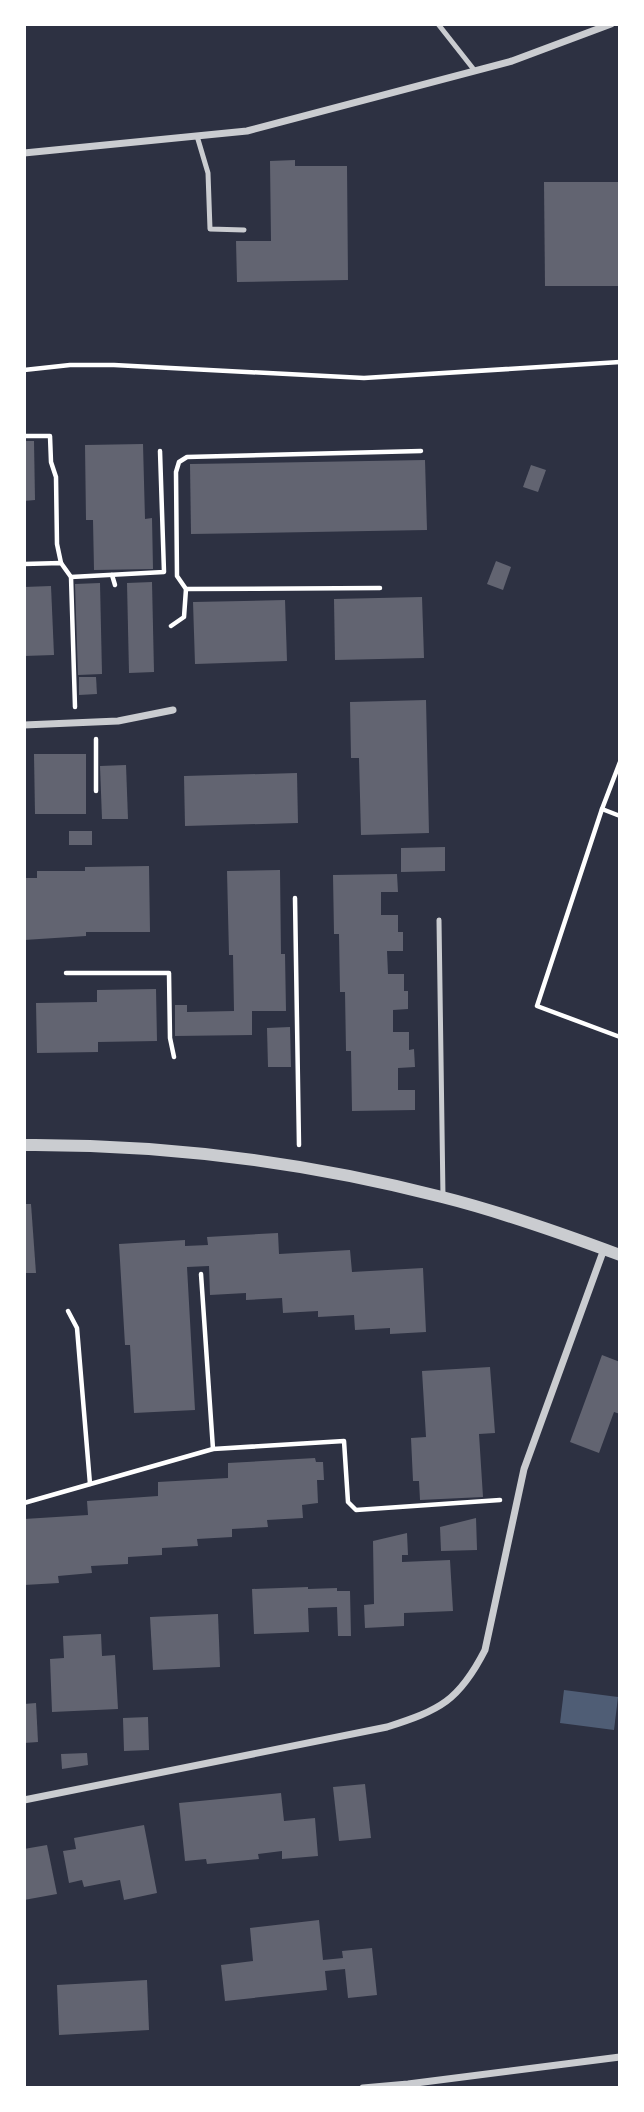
<svg xmlns="http://www.w3.org/2000/svg" width="644" height="2112" font-family="Figtree,sans-serif">
	<style>
		.water { fill: #4f5d75 }
		.building { fill: #626471 }
		.lines { fill: none; stroke-linecap: round; stroke-linejoin: round }
		.path { stroke: #fff; stroke-width: 4.5 }
		.service { stroke: #caccd0; stroke-width: 5 }
		.minor { stroke: #caccd0; stroke-width: 7 }
		.tertiary { stroke: #caccd0; stroke-width: 12 }
	</style>
	<rect width="100%" height="100%" fill="#2d3142"/>
	<path class="water" d="M 564,1690 L 618,1697 L 614,1730 L 560,1723 Z"/>
	<g class="building">
		<path d="M 295,160 L 295,166 L 347,166 L 348,280 L 237,282 L 236,241 L 271,241 L 270,161 Z"/>
		<path d="M 544,182 L 620,182 L 620,286 L 545,286 Z"/>
		<path d="M 24,441 L 34,441 L 35,500 L 24,501 Z"/>
		<path d="M 143,444 L 145,519 L 152,518 L 153,569 L 94,570 L 93,520 L 86,520 L 85,445 Z"/>
		<path d="M 425,460 L 427,530 L 191,534 L 190,464 Z"/>
		<path d="M 531,465 L 546,470 L 538,492 L 523,487 Z"/>
		<path d="M 496,561 L 511,567 L 503,590 L 487,584 Z"/>
		<path d="M 152,582 L 154,672 L 129,673 L 127,583 Z"/>
		<path d="M 100,583 L 102,674 L 78,675 L 75,584 Z"/>
		<path d="M 51,586 L 54,655 L 24,656 L 24,587 Z"/>
		<path d="M 422,597 L 424,658 L 335,660 L 334,599 Z"/>
		<path d="M 285,600 L 287,661 L 195,664 L 193,602 Z"/>
		<path d="M 79,677 L 96,677 L 97,694 L 79,695 Z"/>
		<path d="M 426,700 L 429,833 L 361,835 L 359,758 L 351,758 L 350,702 Z"/>
		<path d="M 34,754 L 86,754 L 86,814 L 35,814 Z"/>
		<path d="M 126,765 L 128,819 L 102,819 L 100,766 Z"/>
		<path d="M 297,773 L 298,823 L 185,826 L 184,776 Z"/>
		<rect x="69" y="831" width="23" height="14"/>
		<path d="M 445,847 L 445,871 L 401,872 L 401,848 Z"/>
		<path d="M 149,866 L 150,932 L 86,932 L 86,936 L 24,940 L 24,878 L 37,878 L 37,871 L 85,871 L 85,867 Z"/>
		<path d="M 280,870 L 281,954 L 285,954 L 286,1011 L 252,1011 L 252,1035 L 175,1036 L 175,1005 L 187,1005 L 187,1012 L 234,1011 L 233,955 L 229,955 L 227,871 Z"/>
		<path d="M 397,874 L 398,892 L 381,892 L 381,915 L 398,915 L 398,932 L 403,932 L 403,951 L 387,951 L 388,974 L 404,974 L 404,991 L 408,991 L 408,1009 L 393,1010 L 393,1032 L 409,1032 L 409,1050 L 414,1049 L 415,1067 L 398,1068 L 398,1090 L 415,1090 L 415,1110 L 352,1111 L 351,1051 L 346,1051 L 345,992 L 340,992 L 339,934 L 334,934 L 333,875 Z"/>
		<path d="M 156,989 L 157,1041 L 98,1042 L 98,1052 L 37,1053 L 36,1003 L 97,1002 L 97,990 Z"/>
		<path d="M 290,1027 L 291,1067 L 268,1067 L 267,1028 Z"/>
		<path d="M 24,1204 L 31,1204 L 36,1273 L 24,1273 Z"/>
		<path d="M 278,1233 L 279,1254 L 350,1250 L 352,1272 L 423,1268 L 426,1332 L 390,1334 L 390,1328 L 355,1330 L 354,1315 L 318,1317 L 318,1311 L 283,1313 L 282,1298 L 246,1300 L 246,1293 L 210,1295 L 209,1266 L 187,1267 L 195,1410 L 134,1413 L 130,1345 L 125,1345 L 119,1244 L 185,1240 L 185,1246 L 208,1245 L 207,1237 Z"/>
		<path d="M 602,1355 L 620,1362 L 620,1414 L 614,1412 L 599,1453 L 570,1442 Z"/>
		<path d="M 490,1367 L 495,1433 L 479,1434 L 483,1497 L 420,1500 L 419,1481 L 413,1481 L 411,1438 L 426,1437 L 422,1371 Z"/>
		<path d="M 315,1458 L 316,1462 L 323,1462 L 324,1480 L 317,1480 L 318,1503 L 302,1505 L 303,1518 L 267,1520 L 268,1527 L 232,1529 L 232,1537 L 197,1539 L 198,1546 L 162,1548 L 162,1555 L 128,1557 L 128,1564 L 91,1566 L 92,1573 L 58,1576 L 59,1583 L 24,1585 L 24,1519 L 88,1515 L 87,1501 L 158,1496 L 158,1482 L 228,1478 L 228,1463 Z"/>
		<path d="M 476,1518 L 477,1550 L 441,1551 L 440,1527 Z"/>
		<path d="M 407,1533 L 408,1555 L 402,1555 L 402,1562 L 450,1560 L 453,1611 L 404,1613 L 404,1626 L 365,1628 L 364,1605 L 374,1604 L 373,1541 Z"/>
		<path d="M 308,1587 L 308,1589 L 337,1588 L 337,1591 L 350,1591 L 351,1636 L 338,1636 L 337,1607 L 308,1608 L 309,1632 L 254,1634 L 252,1589 Z"/>
		<path d="M 218,1614 L 220,1667 L 153,1670 L 150,1617 Z"/>
		<path d="M 101,1634 L 102,1656 L 115,1655 L 118,1709 L 52,1712 L 50,1659 L 64,1658 L 63,1636 Z"/>
		<path d="M 36,1703 L 38,1742 L 24,1743 L 24,1704 Z"/>
		<path d="M 148,1717 L 149,1750 L 124,1751 L 123,1718 Z"/>
		<path d="M 87,1753 L 88,1765 L 62,1769 L 61,1754 Z"/>
		<path d="M 365,1784 L 371,1838 L 339,1841 L 333,1787 Z"/>
		<path d="M 281,1793 L 284,1821 L 315,1818 L 318,1856 L 282,1859 L 282,1851 L 258,1854 L 259,1859 L 207,1864 L 206,1859 L 185,1861 L 179,1803 Z"/>
		<path d="M 144,1825 L 157,1893 L 124,1900 L 120,1880 L 84,1887 L 82,1880 L 69,1883 L 63,1851 L 76,1849 L 74,1838 Z"/>
		<path d="M 47,1845 L 57,1894 L 24,1900 L 24,1849 Z"/>
		<path d="M 319,1920 L 323,1960 L 343,1958 L 342,1951 L 372,1948 L 377,1995 L 348,1998 L 345,1969 L 325,1971 L 327,1990 L 225,2001 L 221,1965 L 253,1961 L 250,1928 Z"/>
		<path d="M 147,1980 L 149,2030 L 59,2035 L 57,1985 Z"/>
	</g>
	<g class="lines">
		<g class="path">
			<path d="M 24,370 L 70,365 L 114,365 L 364,378 L 620,362"/>
			<path d="M 24,436 L 50,436 L 51,462 L 56,477 L 57,544 L 61,563"/>
			<path d="M 24,564 L 61,563 L 71,577 L 75,707"/>
			<path d="M 112,575 L 115,585"/>
			<path d="M 71,577 L 164,572 L 160,451"/>
			<path d="M 186,589 L 380,588"/>
			<path d="M 171,626 L 184,617 L 186,589 L 177,576 L 176,472 L 179,462 L 187,457 L 421,451"/>
			<path d="M 620,762 L 602,809 L 537,1006 L 620,1037"/>
			<path d="M 96,791 L 96,739"/>
			<path d="M 602,809 L 620,816"/>
			<path d="M 295,898 L 299,1145"/>
			<path d="M 66,973 L 169,973 L 170,1038 L 174,1057"/>
			<path d="M 201,1274 L 213,1449"/>
			<path d="M 68,1311 L 77,1328 L 90,1484"/>
			<path d="M 24,1503 L 213,1449 L 344,1441 L 348,1502 L 356,1510 L 500,1500"/>
		</g>
		<g class="service">
			<path d="M 438,24 L 475,71"/>
			<path d="M 197,136 L 208,173 L 210,229 L 244,230"/>
			<path d="M 439,920 L 443,1197"/>
		</g>
		<g class="minor">
			<path d="M 24,153 L 247,131 L 512,61 L 611,24"/>
			<path d="M 24,725 L 118,721 L 173,710"/>
			<path d="M 24,1800 L 387,1727 C 440,1710 459,1701 485,1650 L 524,1469 L 604,1249"/>
			<path d="M 363,2088 L 408,2084 L 620,2057"/>
		</g>
		<path class="tertiary" d="M 24,1145 C 166,1144 305,1162 442,1197 C 502,1212 561,1233 620,1255"/>
	</g>
	<rect width="644" height="2112" fill="none" stroke="#ffffff" stroke-width="52"/>
</svg>
